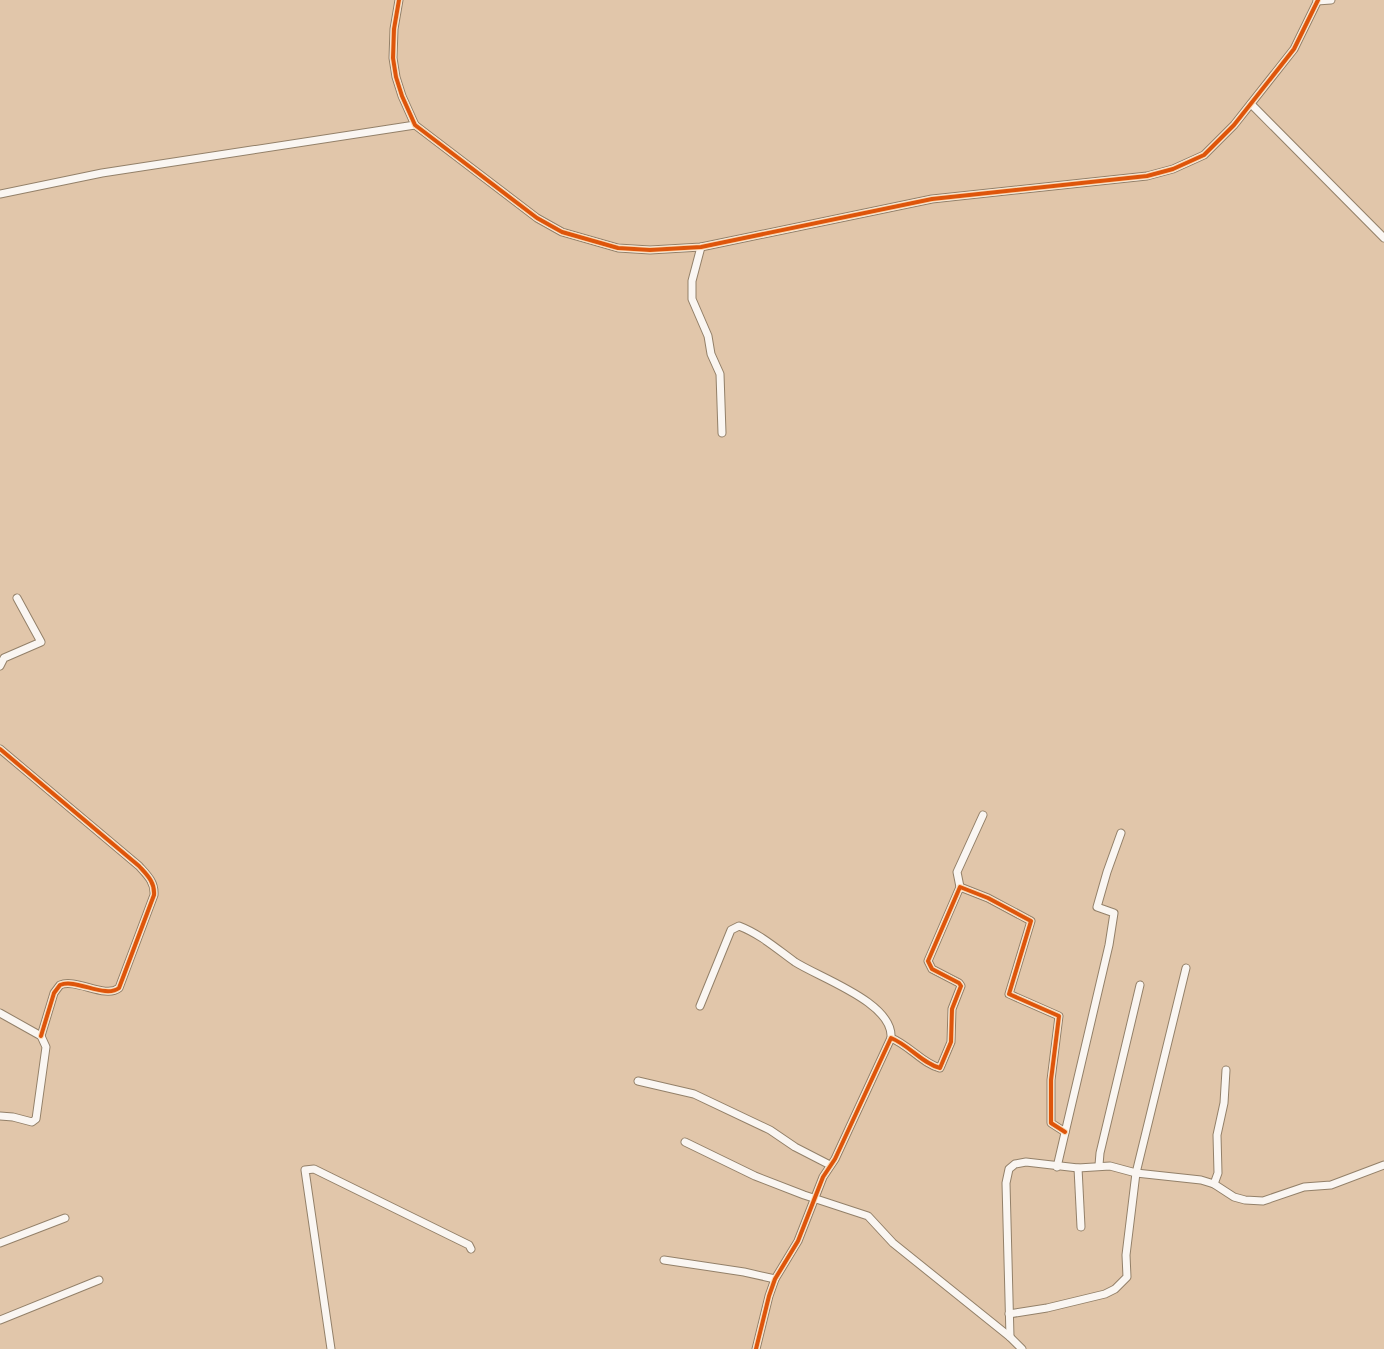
<svg xmlns="http://www.w3.org/2000/svg" width="1384" height="1349" font-family="'Exo 2',sans-serif">
	<style>
		.lines { fill: none; stroke-linecap: round; stroke-linejoin: round }
		.street-casing { stroke: #938069; stroke-width: 9 }
		.street { stroke: #faf6f2; stroke-width: 7 }
		.cycleway-casing { stroke: #fbd7b1; stroke-width: 6 }
		.cycleway { stroke: #de550b; stroke-width: 4 }
	</style>
	<rect width="100%" height="100%" fill="#e1c6aa"/>
	<g class="lines">
		<defs>
			<g id="street">
				<path d="M 399,0 L 394,29 L 393,58 L 396,77 L 402,96 L 415,125 L 537,218 L 562,232 L 618,248 L 650,250 L 701,247 L 932,199 L 1147,176 L 1173,169 L 1204,155 L 1234,125 L 1294,49 L 1318,0"/>
				<path d="M 1317,1 L 1331,0"/>
				<path d="M 1251,104 L 1384,238"/>
				<path d="M 0,194 L 102,173 L 415,125"/>
				<path d="M 701,247 L 692,281 L 692,299 L 708,336 L 711,354 L 720,374 L 722,433"/>
				<path d="M 0,666 L 4,658 L 41,642 L 17,598"/>
				<path d="M 0,749 L 139,866 C 147,875 155,882 154,895 L 119,988 C 105,999 76,978 60,985 L 54,993 L 41,1036"/>
				<path d="M 960,887 L 957,872 L 983,815"/>
				<path d="M 700,1006 L 731,930 L 739,926 C 760,934 777,949 795,962 C 820,978 894,1003 891,1038"/>
				<path d="M 0,1013 L 41,1036 L 46,1047 L 36,1119 L 32,1122 L 13,1117 L 0,1116"/>
				<path d="M 638,1081 L 694,1094 L 770,1130 L 795,1147 L 830,1165"/>
				<path d="M 685,1142 L 755,1176 L 804,1195 L 868,1216 L 893,1243 L 1010,1337 L 1022,1349"/>
				<path d="M 1099,1165 L 1100,1153 L 1140,985"/>
				<path d="M 1057,1167 L 1109,945 L 1114,913 L 1097,907 L 1107,872 L 1121,833"/>
				<path d="M 1078,1168 L 1081,1227"/>
				<path d="M 1214,1184 L 1218,1173 L 1217,1135 L 1224,1103 L 1226,1070"/>
				<path d="M 0,1243 L 65,1218"/>
				<path d="M 664,1260 L 744,1272 L 775,1279"/>
				<path d="M 1009,1314 L 1047,1308 L 1105,1294 L 1115,1289 L 1127,1277 L 1126,1255 L 1136,1173 L 1186,968"/>
				<path d="M 0,1320 L 99,1280"/>
				<path d="M 1010,1337 L 1006,1183 L 1009,1169 L 1015,1164 L 1026,1162 L 1078,1168 L 1110,1166 L 1136,1173 L 1201,1180 L 1214,1184 L 1234,1197 L 1245,1200 L 1263,1201 L 1304,1187 L 1331,1185 L 1384,1165"/>
				<path d="M 331,1349 L 305,1170 L 314,1169 L 469,1245 L 471,1249"/>
				<path d="M 756,1349 L 769,1296 L 775,1279 L 798,1241 L 823,1177 L 835,1159 L 891,1038 C 909,1045 923,1064 940,1068 L 951,1042 L 952,1009 L 961,986 L 959,983 L 932,969 L 928,961 L 960,887 L 988,898 L 1031,921 L 1009,994 L 1059,1016 L 1051,1080 L 1051,1123 L 1065,1132"/>
			</g>
		</defs>
		<use href="#street" class="street-casing"/>
		<use href="#street" class="street"/>
		<defs>
			<g id="cycleway">
				<path d="M 399,0 L 394,29 L 393,58 L 396,77 L 402,96 L 415,125 L 537,218 L 562,232 L 618,248 L 650,250 L 701,247 L 932,199 L 1147,176 L 1173,169 L 1204,155 L 1234,125 L 1294,49 L 1318,0"/>
				<path d="M 0,749 L 139,866 C 147,875 155,882 154,895 L 119,988 C 105,999 76,978 60,985 L 54,993 L 41,1036"/>
				<path d="M 756,1349 L 769,1296 L 775,1279 L 798,1241 L 823,1177 L 835,1159 L 891,1038 C 909,1045 923,1064 940,1068 L 951,1042 L 952,1009 L 961,986 L 959,983 L 932,969 L 928,961 L 960,887 L 988,898 L 1031,921 L 1009,994 L 1059,1016 L 1051,1080 L 1051,1123 L 1065,1132"/>
			</g>
		</defs>
		<use href="#cycleway" class="cycleway-casing"/>
		<use href="#cycleway" class="cycleway"/>
	</g>
</svg>
